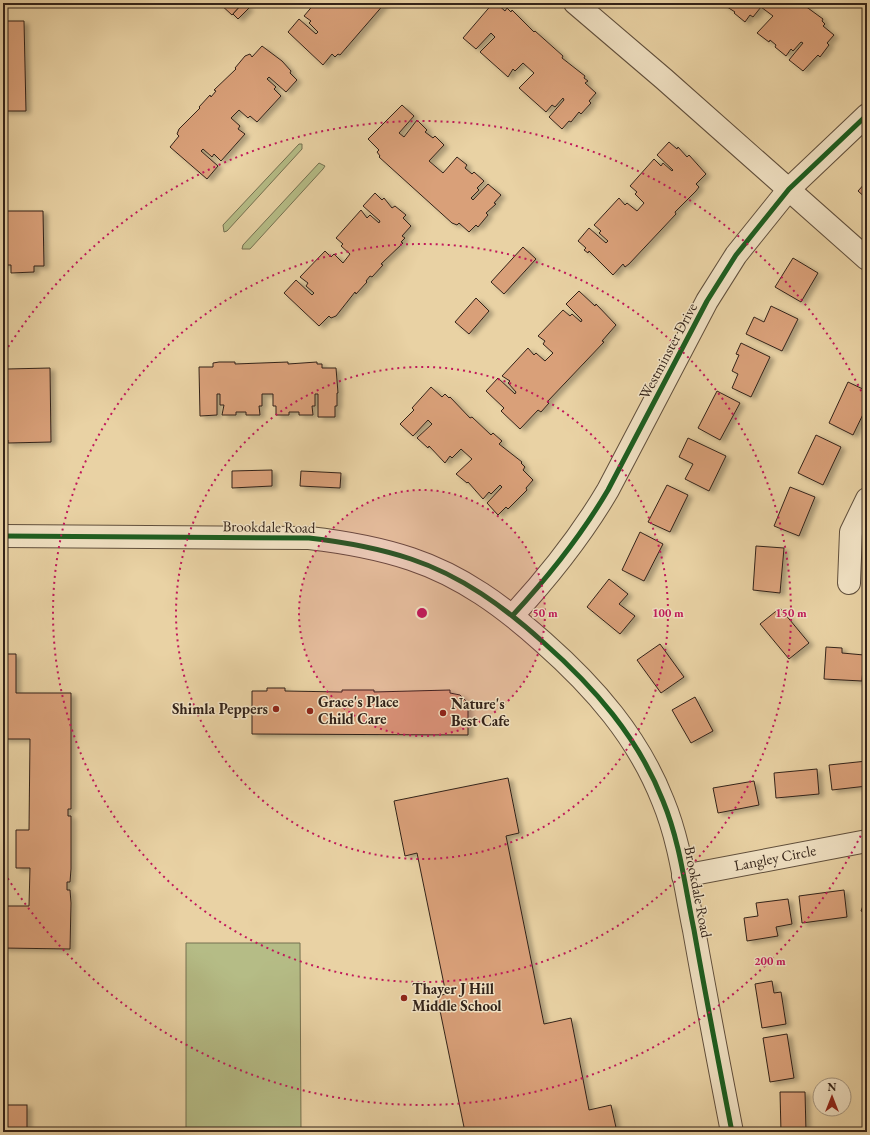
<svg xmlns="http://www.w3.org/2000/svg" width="870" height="1135" font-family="'EB Garamond',serif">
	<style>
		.green { fill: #b5bc86; stroke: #747050 }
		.building { fill: #d9a079; stroke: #332319; filter: url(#shadow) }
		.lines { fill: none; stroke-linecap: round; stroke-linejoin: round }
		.minor-casing { stroke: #604f3c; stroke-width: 24 }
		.minor { stroke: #f1e2c4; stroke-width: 22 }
		.cycleway-casing { stroke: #f1e2c4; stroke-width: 8 }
		.cycleway { stroke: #1b5e20; stroke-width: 5 }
		.ring { fill: none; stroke: #c2185b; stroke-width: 2; stroke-dasharray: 2 4 }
		.poi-dot { fill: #8f2418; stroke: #f1e2c4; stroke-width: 1.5 }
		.labels { text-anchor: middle; stroke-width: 3; stroke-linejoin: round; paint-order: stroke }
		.street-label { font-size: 15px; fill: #332319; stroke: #f1e2c4 }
		.poi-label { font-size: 15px; font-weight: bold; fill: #332319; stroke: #f1e2c4; text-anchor: start }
		.centre { fill: #c2185b; stroke: #f1e2c4; stroke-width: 2 }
		.ring-label { font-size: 12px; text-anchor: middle; font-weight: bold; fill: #c2185b; stroke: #f1e2c4; stroke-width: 3; stroke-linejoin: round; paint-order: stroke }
	</style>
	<defs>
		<filter id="shadow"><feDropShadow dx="4.5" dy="2.5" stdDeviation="2" flood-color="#0004"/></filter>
	</defs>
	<rect width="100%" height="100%" fill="#e9d2a4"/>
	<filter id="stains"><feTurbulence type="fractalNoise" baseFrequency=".005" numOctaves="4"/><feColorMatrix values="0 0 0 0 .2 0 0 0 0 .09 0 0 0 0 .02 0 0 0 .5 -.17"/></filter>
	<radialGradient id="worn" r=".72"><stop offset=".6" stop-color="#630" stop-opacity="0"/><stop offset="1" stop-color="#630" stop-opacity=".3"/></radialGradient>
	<g class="green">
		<path d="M 299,144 L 302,144 L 302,149 L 227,231 L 224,232 L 223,225 Z"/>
		<path d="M 319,163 L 325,166 L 323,169 L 250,249 L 242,249 L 243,245 Z"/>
		<path d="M 186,943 L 300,943 L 301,1132 L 186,1132 Z"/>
	</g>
	<g class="building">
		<path d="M 219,3 L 243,3 L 232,15 Z"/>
		<path d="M 243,3 L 249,8 L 238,19 L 233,14 Z"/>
		<path d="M 315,3 L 385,3 L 340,55 L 338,54 L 335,57 L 332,54 L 323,65 L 288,32 L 299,19 L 316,34 L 318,32 L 309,23 L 311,21 L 304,16 Z"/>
		<path d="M 493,3 L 496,3 L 505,11 L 507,8 L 511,12 L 512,10 L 534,32 L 535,31 L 563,56 L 562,58 L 585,76 L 584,78 L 588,81 L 585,83 L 596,93 L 589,101 L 591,103 L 581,114 L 579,112 L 571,122 L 569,121 L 562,129 L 549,117 L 564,100 L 563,98 L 555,107 L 552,105 L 546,112 L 519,88 L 534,73 L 523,63 L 515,71 L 513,69 L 508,77 L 480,52 L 495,37 L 491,33 L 476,49 L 463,38 Z"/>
		<path d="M 721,3 L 801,3 L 823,19 L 822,21 L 825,24 L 823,26 L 834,35 L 827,43 L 829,45 L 820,57 L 818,55 L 803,71 L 789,60 L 803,43 L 801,42 L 793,51 L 791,49 L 786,56 L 775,47 L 776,45 L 770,40 L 769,42 L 757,33 L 773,16 L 761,7 L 753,17 L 750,15 L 745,22 L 734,13 L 735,12 Z"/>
		<path d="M 3,21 L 24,21 L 26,111 L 3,111 Z"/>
		<path d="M 262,46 L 282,61 L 291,71 L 290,73 L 297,80 L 286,92 L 269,77 L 267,79 L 276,87 L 274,89 L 281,96 L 257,122 L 250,116 L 248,118 L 239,110 L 231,118 L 240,126 L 238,129 L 245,134 L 221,161 L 214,154 L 212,157 L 203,149 L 201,151 L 218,166 L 207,179 L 170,147 L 179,136 L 177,134 L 179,129 L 200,108 L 199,107 L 210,95 L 211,97 L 216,91 L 214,90 L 236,69 L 235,68 L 245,56 L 250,54 L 252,57 Z"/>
		<path d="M 402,105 L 414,116 L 399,133 L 404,137 L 417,120 L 427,130 L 425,132 L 433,138 L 435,136 L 444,145 L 429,161 L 443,173 L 457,157 L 467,165 L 465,168 L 472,174 L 474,172 L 484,181 L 477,188 L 479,190 L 471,198 L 473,200 L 488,184 L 501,195 L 494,203 L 496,204 L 486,213 L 488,215 L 478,227 L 476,225 L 469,232 L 459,223 L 457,225 L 452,223 L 379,157 L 380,156 L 377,152 L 379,150 L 368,139 Z"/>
		<path d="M 669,142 L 677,149 L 678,147 L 687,157 L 689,155 L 706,174 L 696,184 L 699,187 L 696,191 L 675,212 L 676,214 L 661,230 L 629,264 L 625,267 L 623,264 L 613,275 L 589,251 L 588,253 L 584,250 L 586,248 L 578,241 L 589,228 L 606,243 L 608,241 L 599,233 L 601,231 L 594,225 L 619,198 L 625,205 L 627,203 L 637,211 L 644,203 L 635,194 L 637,192 L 630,186 L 654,159 L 661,166 L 663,163 L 672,171 L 673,170 L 657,155 Z"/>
		<path d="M 867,181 L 867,199 L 858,191 Z"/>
		<path d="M 375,193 L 382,200 L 384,198 L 392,208 L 395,206 L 406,215 L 403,218 L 411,226 L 402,236 L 405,238 L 401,242 L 403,243 L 381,264 L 383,265 L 372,277 L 370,276 L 366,281 L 367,282 L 356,294 L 355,292 L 336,316 L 331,318 L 329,316 L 319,326 L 284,293 L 296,280 L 312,295 L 314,293 L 306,286 L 308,283 L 300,277 L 325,251 L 331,257 L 334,254 L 343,263 L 350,254 L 341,246 L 343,244 L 336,238 L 361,210 L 367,218 L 370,215 L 379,223 L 380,221 L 363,206 Z"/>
		<path d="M 3,211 L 43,211 L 44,266 L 34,266 L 34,272 L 11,273 L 11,265 L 3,265 Z"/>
		<path d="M 523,247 L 536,259 L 504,294 L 491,282 Z"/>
		<path d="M 793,258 L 818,273 L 801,302 L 775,287 Z"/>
		<path d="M 579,291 L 595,306 L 596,304 L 616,325 L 602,341 L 604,342 L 547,402 L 549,403 L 541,412 L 538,410 L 520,429 L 501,411 L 504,408 L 486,391 L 498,378 L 515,394 L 516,392 L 508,383 L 510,381 L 502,376 L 528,348 L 534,355 L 536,353 L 545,361 L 553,353 L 543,344 L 545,341 L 538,336 L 563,310 L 570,316 L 572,314 L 581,322 L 582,320 L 566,304 Z"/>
		<path d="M 476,298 L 489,311 L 469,334 L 455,322 Z"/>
		<path d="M 771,306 L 798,319 L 782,351 L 746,334 L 754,317 L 764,322 Z"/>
		<path d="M 741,343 L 770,357 L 751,397 L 732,388 L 738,374 L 732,371 L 739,355 L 736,354 Z"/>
		<path d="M 219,362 L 235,362 L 235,364 L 288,362 L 288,364 L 317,362 L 317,364 L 322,364 L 322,368 L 336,368 L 338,393 L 337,393 L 337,406 L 335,406 L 335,417 L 318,417 L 318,394 L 315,394 L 315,406 L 312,406 L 313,415 L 299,415 L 299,412 L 289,412 L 289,415 L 276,415 L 276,406 L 273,406 L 273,394 L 262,394 L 262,406 L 259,406 L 260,415 L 246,415 L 246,412 L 236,412 L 236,415 L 222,415 L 224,405 L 220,405 L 220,394 L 217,394 L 217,415 L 200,416 L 199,367 L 213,367 L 213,363 Z"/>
		<path d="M 50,368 L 51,442 L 8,443 L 8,440 L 3,440 L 3,372 L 7,372 L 7,369 Z"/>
		<path d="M 848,382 L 867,391 L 867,406 L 853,435 L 829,423 Z"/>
		<path d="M 431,387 L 442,397 L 445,394 L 449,398 L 450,397 L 470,418 L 472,417 L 491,435 L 493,433 L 502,441 L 499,444 L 522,462 L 521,463 L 525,467 L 523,470 L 533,480 L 526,488 L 527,490 L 508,509 L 506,507 L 498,515 L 487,503 L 502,487 L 500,485 L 491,494 L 489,492 L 483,499 L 468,482 L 467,483 L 456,474 L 472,459 L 461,449 L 452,458 L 450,456 L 445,463 L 429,446 L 428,448 L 417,438 L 432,424 L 428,420 L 413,436 L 400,424 L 414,410 L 412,408 Z"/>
		<path d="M 717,391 L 740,403 L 720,440 L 698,428 Z"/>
		<path d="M 816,435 L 841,447 L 823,485 L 798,473 Z"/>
		<path d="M 688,438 L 726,456 L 709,491 L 685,479 L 693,464 L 679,457 Z"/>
		<path d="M 272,470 L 272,486 L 232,488 L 232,471 Z"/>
		<path d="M 301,471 L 341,473 L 340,488 L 300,486 Z"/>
		<path d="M 667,485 L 688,495 L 670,532 L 648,522 Z"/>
		<path d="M 790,487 L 815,497 L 799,536 L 774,526 Z"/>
		<path d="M 640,532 L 663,544 L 644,581 L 622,570 Z"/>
		<path d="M 756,546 L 784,548 L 780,593 L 753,590 Z"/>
		<path d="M 609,579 L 628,594 L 619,604 L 635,616 L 620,634 L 587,607 Z"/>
		<path d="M 780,608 L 809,643 L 789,659 L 760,624 Z"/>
		<path d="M 660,644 L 684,677 L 661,693 L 637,660 Z"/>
		<path d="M 826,647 L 842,648 L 842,653 L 864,655 L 862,681 L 824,679 Z"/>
		<path d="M 3,654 L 16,654 L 16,693 L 71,693 L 71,809 L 68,809 L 68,816 L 71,816 L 71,869 L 70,882 L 67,882 L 67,890 L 70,890 L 71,903 L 70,949 L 3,948 L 3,906 L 29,906 L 30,868 L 16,868 L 16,830 L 29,830 L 30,739 L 3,739 Z"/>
		<path d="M 267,688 L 285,688 L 285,691 L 342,692 L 342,690 L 374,690 L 374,692 L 450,690 L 450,693 L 460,695 L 466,701 L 468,710 L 468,735 L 252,734 L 252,691 L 267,691 Z"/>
		<path d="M 695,697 L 713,731 L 691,743 L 672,710 Z"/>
		<path d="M 867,761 L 867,786 L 832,790 L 829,765 Z"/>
		<path d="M 817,769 L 819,794 L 776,798 L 774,773 Z"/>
		<path d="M 508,778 L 519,833 L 506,836 L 544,1024 L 571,1018 L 589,1110 L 611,1105 L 617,1132 L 465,1132 L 437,996 L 446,994 L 417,853 L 405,856 L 394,801 Z"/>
		<path d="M 754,781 L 759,805 L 718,813 L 713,788 Z"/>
		<path d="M 844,890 L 847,917 L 802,923 L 799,896 Z"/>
		<path d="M 867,895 L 867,914 L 861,911 Z"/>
		<path d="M 788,899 L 792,924 L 776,927 L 778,936 L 747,941 L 744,918 L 758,916 L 756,903 Z"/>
		<path d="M 772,981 L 774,993 L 781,992 L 786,1024 L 762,1028 L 755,984 Z"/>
		<path d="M 787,1034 L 794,1078 L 770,1082 L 763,1038 Z"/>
		<path d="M 780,1092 L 805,1092 L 806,1132 L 781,1132 Z"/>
		<rect x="3" y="1105" width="24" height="27"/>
	</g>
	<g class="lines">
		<defs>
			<g id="minor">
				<path d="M 575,3 L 664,79 L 867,259"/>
				<path d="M 3,536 L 309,538 C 344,542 378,548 411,559 C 462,576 504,607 543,642 C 594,687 638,737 663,801 C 680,842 685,887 694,930 C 706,998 719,1065 732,1132"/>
				<path d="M 849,583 L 851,532 L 867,499"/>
				<path d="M 513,615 C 549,576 581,536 608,490 L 707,301 L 736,255 L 789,189 L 867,115"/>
				<path d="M 683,876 L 867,841"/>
			</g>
		</defs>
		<use href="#minor" class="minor-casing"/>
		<use href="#minor" class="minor"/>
		<defs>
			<g id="cycleway">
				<path d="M 3,536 L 309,538 C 344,542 378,548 411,559 C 462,576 504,607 543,642 C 594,687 638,737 663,801 C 680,842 685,887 694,930 C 706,998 719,1065 732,1132"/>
				<path d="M 513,615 C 549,576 581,536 608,490 L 707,301 L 736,255 L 789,189 L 867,115"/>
			</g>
		</defs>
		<use href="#cycleway" class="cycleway-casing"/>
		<use href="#cycleway" class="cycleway"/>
	</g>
	<circle cx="422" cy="613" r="123" fill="#c2185b" fill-opacity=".12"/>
	<g class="ring">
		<circle cx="422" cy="613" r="123"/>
		<circle cx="422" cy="613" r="246"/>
		<circle cx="422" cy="613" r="369"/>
		<path d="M866 825A492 492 0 0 1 5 874M5 352A492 492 0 0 1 866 401"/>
	</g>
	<g class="poi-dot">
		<circle cx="276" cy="709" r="4"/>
		<circle cx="310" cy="711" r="4"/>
		<circle cx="443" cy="713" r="4"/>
		<circle cx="404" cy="998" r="4"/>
	</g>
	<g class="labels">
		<g class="street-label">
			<text transform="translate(668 351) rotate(-62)" y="5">Westminster Drive</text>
			<text transform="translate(269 527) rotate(1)" y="5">Brookdale Road</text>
			<text transform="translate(775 858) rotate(-11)" y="5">Langley Circle</text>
			<text transform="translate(698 892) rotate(79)" y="5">Brookdale Road</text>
		</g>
		<g class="poi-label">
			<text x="318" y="707">Grace's Place<tspan x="318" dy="17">Child Care</tspan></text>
			<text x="451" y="709">Nature's<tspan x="451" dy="17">Best Cafe</tspan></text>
			<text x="268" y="714" text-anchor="end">Shimla Peppers</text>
			<text x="412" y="994">Thayer J Hill<tspan x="412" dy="17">Middle School</tspan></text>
		</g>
	</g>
	<circle cx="422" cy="613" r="6" class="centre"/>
	<g class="ring-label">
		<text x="545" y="617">50 m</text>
		<text x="668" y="617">100 m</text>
		<text x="791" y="617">150 m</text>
		<text x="770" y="965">200 m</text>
	</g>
	<rect width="870" height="1135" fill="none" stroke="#e9d2a4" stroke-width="16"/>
	<rect x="4" y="4" width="862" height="1127" fill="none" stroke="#332319" stroke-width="2"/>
	<rect x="8" y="8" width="854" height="1119" fill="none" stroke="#332319"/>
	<g transform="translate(832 1097)"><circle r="19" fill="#f1e2c4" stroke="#a59680"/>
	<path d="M0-3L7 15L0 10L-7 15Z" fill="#8f2418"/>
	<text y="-6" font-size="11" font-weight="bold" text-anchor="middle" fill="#332319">N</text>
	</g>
	<rect width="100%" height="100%" filter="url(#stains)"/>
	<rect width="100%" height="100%" fill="url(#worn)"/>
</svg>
